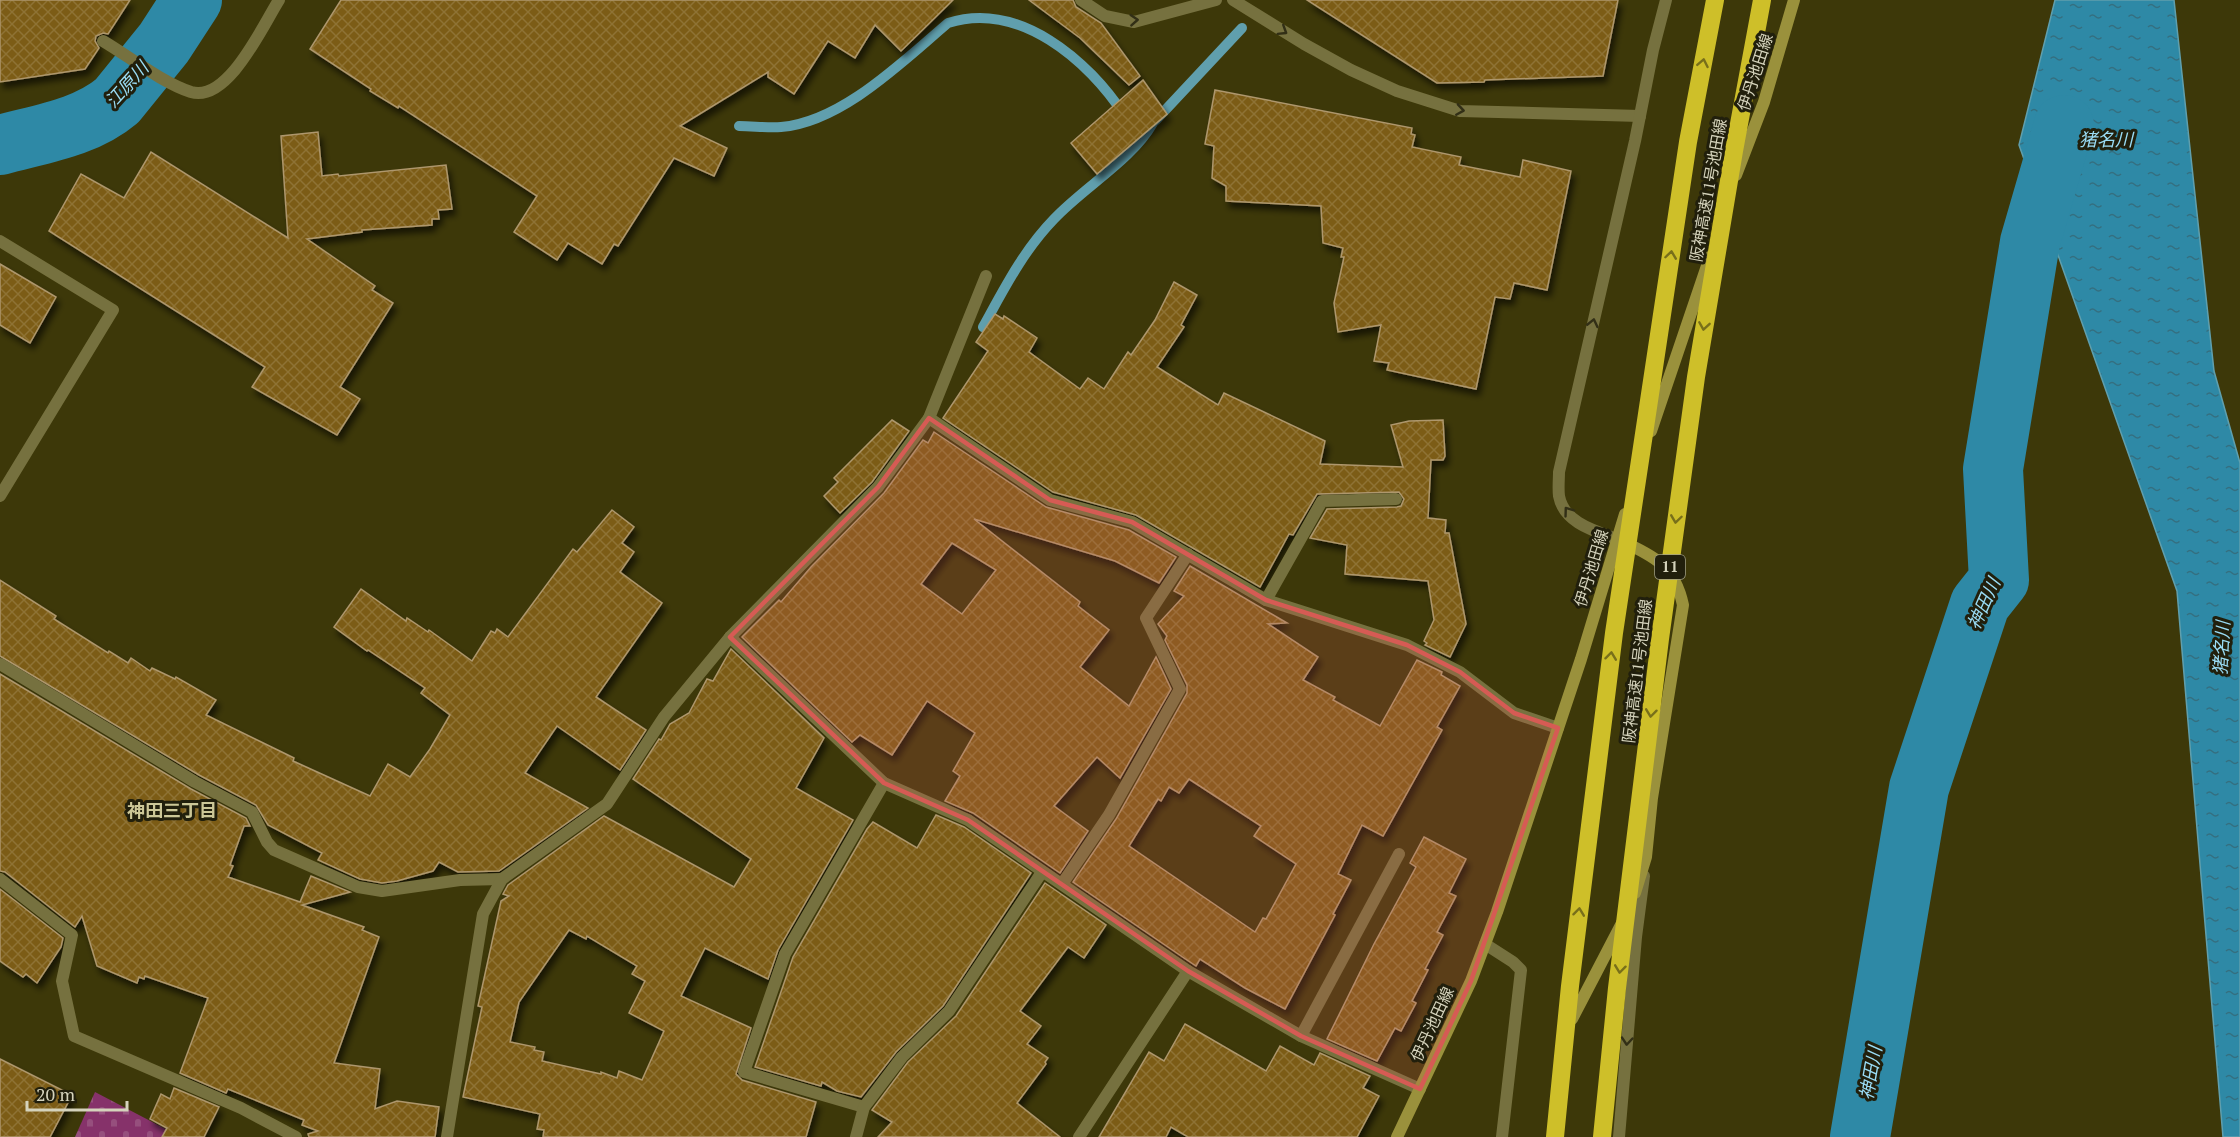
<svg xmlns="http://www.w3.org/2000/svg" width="2240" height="1137" font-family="'PT Serif','Noto Sans JP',serif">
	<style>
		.cemetery { fill: url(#cemetery-stones) }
		.water { fill: url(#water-ripples); stroke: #609fad; stroke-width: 1.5 }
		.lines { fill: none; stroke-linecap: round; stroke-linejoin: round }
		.stream { stroke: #609fad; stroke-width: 10 }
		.river { stroke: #2e89a6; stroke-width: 60 }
		.building { fill: url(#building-cross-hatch); stroke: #ae976d; stroke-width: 1.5; fill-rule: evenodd; filter: url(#shadow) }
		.lane { stroke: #76713f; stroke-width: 12 }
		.street { stroke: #76713f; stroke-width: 12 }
		.secondary { stroke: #9a913c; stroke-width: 12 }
		.highway { stroke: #cebf29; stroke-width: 18 }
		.oneway { stroke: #322f16 }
		.oneway2 { stroke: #786f1a }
		.marked { fill: #d65b54; fill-opacity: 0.2; stroke: #d65b54; stroke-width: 4.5; stroke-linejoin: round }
		.labels { text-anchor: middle; stroke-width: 6; stroke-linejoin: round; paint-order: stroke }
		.shield { fill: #211f0c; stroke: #9f9d87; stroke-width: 1.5 }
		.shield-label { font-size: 15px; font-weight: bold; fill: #d5d3bc }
		.street-label { font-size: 16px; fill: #d5d3bc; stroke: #211f0c }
		.water-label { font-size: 18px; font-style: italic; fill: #9adcf5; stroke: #211f0c }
		.neighbourhood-label { font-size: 18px; font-weight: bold; fill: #ccc797; stroke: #211f0c }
	</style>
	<defs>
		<pattern id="cemetery-stones" width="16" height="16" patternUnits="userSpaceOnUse" patternTransform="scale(1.5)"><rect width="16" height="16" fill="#86326a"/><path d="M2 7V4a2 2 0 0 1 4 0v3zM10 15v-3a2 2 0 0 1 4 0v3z" fill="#964f7d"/></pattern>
		<pattern id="water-ripples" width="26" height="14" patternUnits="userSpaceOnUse" patternTransform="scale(1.5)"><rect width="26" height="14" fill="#2e89a6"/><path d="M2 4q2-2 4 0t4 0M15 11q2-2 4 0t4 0" fill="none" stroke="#346f80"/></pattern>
		<pattern id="building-cross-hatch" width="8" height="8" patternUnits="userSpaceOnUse" patternTransform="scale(1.5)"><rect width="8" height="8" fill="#7c5c14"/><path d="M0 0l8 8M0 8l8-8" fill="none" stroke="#8e7234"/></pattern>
		<filter id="shadow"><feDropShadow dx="3.5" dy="6" stdDeviation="3" flood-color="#0009"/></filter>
	</defs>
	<rect width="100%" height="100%" fill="#3d3809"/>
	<path class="cemetery" d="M 95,1092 L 181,1137 L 75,1137 Z"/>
	<path class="water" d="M 2055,0 L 2174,0 L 2214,371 L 2240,463 L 2240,1137 L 2223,1137 L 2177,591 L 2019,145 Z"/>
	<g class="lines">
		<g class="stream">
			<path d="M 1156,120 L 1242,28"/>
			<path d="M 739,126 C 753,126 767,128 781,127 C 842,122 903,61 948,23 C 1019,0 1089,61 1124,115"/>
			<path d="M 983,327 C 1004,289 1023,251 1054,219 C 1084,187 1132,160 1153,123"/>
		</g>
		<g class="river">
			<path d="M 0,145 C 40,134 85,128 117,101 L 164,43 L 192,0"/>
			<path d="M 1860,1137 L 1919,788 L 1980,604 L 1999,580 L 1993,469 L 2030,242 L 2064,125"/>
		</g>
	</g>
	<g class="building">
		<path d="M 0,0 L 130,0 L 108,34 L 103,33 L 96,36 L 95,41 L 99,48 L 85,69 L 0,82 Z"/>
		<path d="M 341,0 L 953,0 L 901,51 L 875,25 L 855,58 L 828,41 L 794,94 L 768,77 L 768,72 L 680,126 L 727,148 L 714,176 L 674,158 L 618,246 L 614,244 L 602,264 L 568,243 L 557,260 L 514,232 L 537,196 L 399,106 L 398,108 L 370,91 L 371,89 L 310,49 Z"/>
		<path d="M 1029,0 L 1073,0 L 1076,7 L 1101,23 L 1140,76 L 1129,85 L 1080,38 Z"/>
		<path d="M 1307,0 L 1618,0 L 1603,76 L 1485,80 L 1484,82 L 1437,83 Z"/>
		<path d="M 1143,80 L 1167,114 L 1097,174 L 1071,143 Z"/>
		<path d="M 1215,90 L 1412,128 L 1411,134 L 1415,135 L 1412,147 L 1461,157 L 1459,165 L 1520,177 L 1523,160 L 1571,171 L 1547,290 L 1514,283 L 1510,299 L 1495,297 L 1476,389 L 1387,370 L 1389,363 L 1374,361 L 1381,325 L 1338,332 L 1334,303 L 1344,257 L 1341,257 L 1343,248 L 1323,243 L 1321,206 L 1226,201 L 1226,186 L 1212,178 L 1214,146 L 1205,144 Z"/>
		<path d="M 318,132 L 322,176 L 338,174 L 339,176 L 446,165 L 452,209 L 438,210 L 439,219 L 432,219 L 432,225 L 362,230 L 362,232 L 307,239 L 375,286 L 372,290 L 393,303 L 340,387 L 360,399 L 337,435 L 252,387 L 265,367 L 49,231 L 81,174 L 124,198 L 151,152 L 288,238 L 281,136 Z"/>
		<path d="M 0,264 L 56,297 L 30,343 L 0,325 Z"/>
		<path d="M 1174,282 L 1197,295 L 1181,325 L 1184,327 L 1157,367 L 1218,405 L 1224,393 L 1325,441 L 1320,464 L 1403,467 L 1391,425 L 1409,421 L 1443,420 L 1445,456 L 1443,460 L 1431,460 L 1428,518 L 1446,520 L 1445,533 L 1449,533 L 1466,624 L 1450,657 L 1425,645 L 1427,643 L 1424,641 L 1434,620 L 1428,581 L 1345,574 L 1347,545 L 1310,538 L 1327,509 L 1397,507 L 1401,506 L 1404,499 L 1399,492 L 1317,494 L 1293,535 L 1289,534 L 1260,587 L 1136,515 L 1053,492 L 943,418 L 988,351 L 976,342 L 995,314 L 1003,319 L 1004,316 L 1037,338 L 1029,352 L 1080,389 L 1088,378 L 1104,389 L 1128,352 L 1131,355 L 1155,320 Z"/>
		<path d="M 892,420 L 909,431 L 872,482 L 840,513 L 824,496 L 838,482 L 834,478 Z"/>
		<path d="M 934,432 L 1046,507 L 1129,530 L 1176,557 L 1159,583 L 1115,561 L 974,519 L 1080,602 L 1078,606 L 1109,630 L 1080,667 L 1129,706 L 1156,657 L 1171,689 L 1120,778 L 1097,757 L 1054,806 L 1088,831 L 1060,873 L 973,813 L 945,801 L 960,776 L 953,771 L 975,733 L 927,701 L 892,755 L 860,735 L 852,742 L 742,637 L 779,600 L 781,602 L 811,567 L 884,493 L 923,440 L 928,443 ZM 952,543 L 996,570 L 962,614 L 921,584 Z"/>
		<path d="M 612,510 L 634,527 L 622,543 L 634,552 L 620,572 L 662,603 L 596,697 L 646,730 L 620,770 L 557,726 L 525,773 L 588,808 L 499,871 L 458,872 L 439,862 L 433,871 L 397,881 L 382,883 L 360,879 L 318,860 L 322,853 L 268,825 L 256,805 L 199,775 L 0,656 L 0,580 L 56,616 L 54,619 L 108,653 L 109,651 L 128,663 L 131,658 L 150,671 L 152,668 L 175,679 L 176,677 L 216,700 L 206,715 L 294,758 L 293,761 L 370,796 L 388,764 L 410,777 L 430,749 L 450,715 L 421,693 L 425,688 L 368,650 L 367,651 L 334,627 L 361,589 L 406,621 L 407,618 L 428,632 L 429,630 L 472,661 L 491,631 L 495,633 L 497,629 L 508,637 L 573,549 L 577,552 Z"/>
		<path d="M 1190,566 L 1287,623 L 1268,624 L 1318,657 L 1303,680 L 1335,697 L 1333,700 L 1380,726 L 1417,660 L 1442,672 L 1441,675 L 1460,686 L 1437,727 L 1442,730 L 1383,836 L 1362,825 L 1338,874 L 1351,880 L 1333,914 L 1335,915 L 1285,1009 L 1245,988 L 1200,959 L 1196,966 L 1184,958 L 1073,882 L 1116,819 L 1187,693 L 1187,685 L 1165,640 L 1167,636 L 1158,624 L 1184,596 L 1174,591 ZM 1189,779 L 1261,826 L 1254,836 L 1296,864 L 1266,919 L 1263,918 L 1255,932 L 1129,846 L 1158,799 L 1161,801 L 1169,787 L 1179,793 Z"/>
		<path d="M 731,649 L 824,738 L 796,788 L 853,820 L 778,950 L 768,979 L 705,948 L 681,996 L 751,1028 L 736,1074 L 742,1080 L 816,1102 L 806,1137 L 543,1137 L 544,1130 L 537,1129 L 540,1114 L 463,1097 L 482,1007 L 478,1006 L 501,901 L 509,896 L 503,894 L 508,885 L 604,816 L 734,887 L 751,859 L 633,779 L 659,739 L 661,740 L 670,724 L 689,713 L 707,679 L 713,681 ZM 569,930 L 586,939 L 587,936 L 637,966 L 632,974 L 645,981 L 629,1013 L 664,1031 L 642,1080 L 619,1071 L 617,1078 L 601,1072 L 601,1074 L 542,1061 L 544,1052 L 534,1050 L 535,1047 L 510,1042 L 519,1002 Z"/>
		<path d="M 0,674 L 191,789 L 246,818 L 250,826 L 244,826 L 230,865 L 233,866 L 228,877 L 300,902 L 311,876 L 350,892 L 302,905 L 364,927 L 362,930 L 379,937 L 334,1063 L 380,1069 L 375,1109 L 397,1101 L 439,1107 L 435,1137 L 309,1137 L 308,1134 L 318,1131 L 302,1125 L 304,1120 L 228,1089 L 226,1093 L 180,1073 L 208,998 L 145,976 L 144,979 L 139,977 L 137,983 L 97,966 L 82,916 L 75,927 L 5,872 L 0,871 Z"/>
		<path d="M 936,815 L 964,827 L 1031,873 L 943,1006 L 896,1052 L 861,1097 L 837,1091 L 822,1082 L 821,1086 L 755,1067 L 793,957 L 867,829 L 873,822 L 917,848 Z"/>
		<path d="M 1424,837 L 1466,859 L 1449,893 L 1456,896 L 1437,932 L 1443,935 L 1425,969 L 1428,970 L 1412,1001 L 1416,1003 L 1401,1031 L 1395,1028 L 1377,1061 L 1327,1039 L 1374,944 L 1416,867 L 1410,863 Z"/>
		<path d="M 1045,883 L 1106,925 L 1084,958 L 1068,947 L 1020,1011 L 1041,1026 L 1027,1044 L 1048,1058 L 1045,1062 L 1046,1064 L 1017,1103 L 1060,1137 L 878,1137 L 892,1122 L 872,1110 L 908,1062 L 956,1016 Z"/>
		<path d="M 0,889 L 63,938 L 61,947 L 37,983 L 26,974 L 23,977 L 0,961 Z"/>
		<path d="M 1185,1024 L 1266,1071 L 1280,1046 L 1314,1065 L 1320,1053 L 1370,1076 L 1363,1088 L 1379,1096 L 1357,1137 L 1188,1137 L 1171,1127 L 1166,1137 L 1099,1137 L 1149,1052 L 1164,1061 Z"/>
		<path d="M 0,1059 L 72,1095 L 50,1137 L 0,1137 Z"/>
		<path d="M 174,1088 L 219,1107 L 204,1137 L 162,1137 L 167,1128 L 150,1119 L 161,1094 L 170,1099 Z"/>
	</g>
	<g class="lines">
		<g class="lane">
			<path d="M 1081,0 L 1105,16 L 1134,22 L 1216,0"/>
			<path d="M 1233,0 L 1304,44 L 1351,70 L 1397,91 L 1460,111 L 1640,116"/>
			<path d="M 103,41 C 130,57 161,82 191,92 C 228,103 263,25 279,0"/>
			<path d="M 1617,539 C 1595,531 1564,523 1559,496 C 1558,488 1559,479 1559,472 L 1635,141 L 1653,50 L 1666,0"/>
			<path d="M 1266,600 L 1322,501 L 1396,499"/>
			<path d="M 1485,944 L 1513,962 L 1521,970 L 1502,1137"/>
			<path d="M 1301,1036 L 1399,854"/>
		</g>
		<g class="street">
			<path d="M 0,241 L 113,310 L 0,496"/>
			<path d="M 929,418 L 1050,500 L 1132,522 L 1266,600 L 1407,645 L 1460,672 L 1514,713 L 1558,728"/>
			<path d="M 730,637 L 884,783 L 968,820 L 1188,971 L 1301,1036 L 1420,1089"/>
			<path d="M 0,664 L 195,782 L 252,812 L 267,842 L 274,850 L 358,887 L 382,891 L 460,880 L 502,879"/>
			<path d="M 0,879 L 72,935 L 62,981 L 74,1036 L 241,1108 L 296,1137"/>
			<path d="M 1062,884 L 1109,815 L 1180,689 L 1146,618 L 1188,554"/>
			<path d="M 864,1107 L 744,1072 L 785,954 L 884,783"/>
			<path d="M 447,1137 L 483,914 L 502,879 L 607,804 L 664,717 L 730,637 L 878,487 L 929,418 L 986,276"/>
			<path d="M 856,1137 L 864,1107 L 902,1057 L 949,1011 L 1042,872"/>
			<path d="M 1079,1137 L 1188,971"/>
			<path d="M 1619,1137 L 1636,937 L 1644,876"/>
		</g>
		<g class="secondary">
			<path d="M 1736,175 L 1764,102 L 1794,0"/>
			<path d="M 1651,431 L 1710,257"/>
			<path d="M 1621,541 C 1655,556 1675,567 1683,605 L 1652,798 L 1646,857 L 1635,893"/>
			<path d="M 1572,1019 L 1622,923"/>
			<path d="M 1397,1137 L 1471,981 L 1497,912 L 1581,659 L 1625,514"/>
		</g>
		<g class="highway">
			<path d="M 1555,1137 L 1570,986 L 1614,633 L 1688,142 L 1715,0"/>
			<path d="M 1602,1137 L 1617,988 L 1660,639 L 1696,377 L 1734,151 L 1762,0"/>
		</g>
	</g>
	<defs><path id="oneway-chevron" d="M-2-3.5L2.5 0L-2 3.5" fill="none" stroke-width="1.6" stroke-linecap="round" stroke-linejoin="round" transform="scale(1.5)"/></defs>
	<g class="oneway">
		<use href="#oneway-chevron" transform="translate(1134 20) rotate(-4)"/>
		<use href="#oneway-chevron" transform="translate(1283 31) rotate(32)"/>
		<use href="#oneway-chevron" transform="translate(1460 110) rotate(9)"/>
		<use href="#oneway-chevron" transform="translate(1593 323) rotate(-77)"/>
		<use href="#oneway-chevron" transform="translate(1568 511) rotate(-126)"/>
		<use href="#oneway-chevron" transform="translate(1627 1041) rotate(95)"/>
	</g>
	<g class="oneway2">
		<use href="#oneway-chevron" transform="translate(1703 63) rotate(-79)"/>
		<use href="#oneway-chevron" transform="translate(1671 255) rotate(-82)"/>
		<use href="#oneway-chevron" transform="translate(1704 326) rotate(99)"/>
		<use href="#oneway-chevron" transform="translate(1676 519) rotate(98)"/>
		<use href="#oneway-chevron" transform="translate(1611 656) rotate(-83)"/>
		<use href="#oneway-chevron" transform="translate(1651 713) rotate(97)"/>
		<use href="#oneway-chevron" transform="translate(1579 912) rotate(-83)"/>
		<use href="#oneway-chevron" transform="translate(1620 969) rotate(97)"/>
	</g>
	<path class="marked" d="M 929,418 L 1050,500 L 1132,522 L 1266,600 L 1407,645 L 1460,672 L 1514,713 L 1558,728 L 1471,981 L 1420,1089 L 1301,1036 L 1188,971 L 968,820 L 884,783 L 730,637 L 878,487 Z"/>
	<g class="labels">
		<rect class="shield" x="1655" y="555" width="30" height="24" rx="4.5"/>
		<g class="shield-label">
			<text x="1670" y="572">11</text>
		</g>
		<g class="street-label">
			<text transform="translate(1755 72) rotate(-72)" y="6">伊丹池田線</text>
			<text transform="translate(1708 190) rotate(-80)" y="6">阪神高速11号池田線</text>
			<text transform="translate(1591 568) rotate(-73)" y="6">伊丹池田線</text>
			<text transform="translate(1637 671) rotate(-83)" y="6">阪神高速11号池田線</text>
			<text transform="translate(1432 1024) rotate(-65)" y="6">伊丹池田線</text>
		</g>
		<g class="water-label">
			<text transform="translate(127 85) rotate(-48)" y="6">江原川</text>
			<text x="2106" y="146">猪名川</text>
			<text transform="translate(1984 604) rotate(-66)" y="6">神田川</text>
			<text transform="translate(2222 648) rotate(-87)" y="6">猪名川</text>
			<text transform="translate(1871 1073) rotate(-80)" y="6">神田川</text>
		</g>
		<g class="neighbourhood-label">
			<text x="172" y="817">神田三丁目</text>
		</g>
	</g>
	<path d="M27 1101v9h100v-9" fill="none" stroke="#d5d3bc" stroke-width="3"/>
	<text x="36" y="1101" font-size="18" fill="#d5d3bc" stroke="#211f0c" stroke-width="4.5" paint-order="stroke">20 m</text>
</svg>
